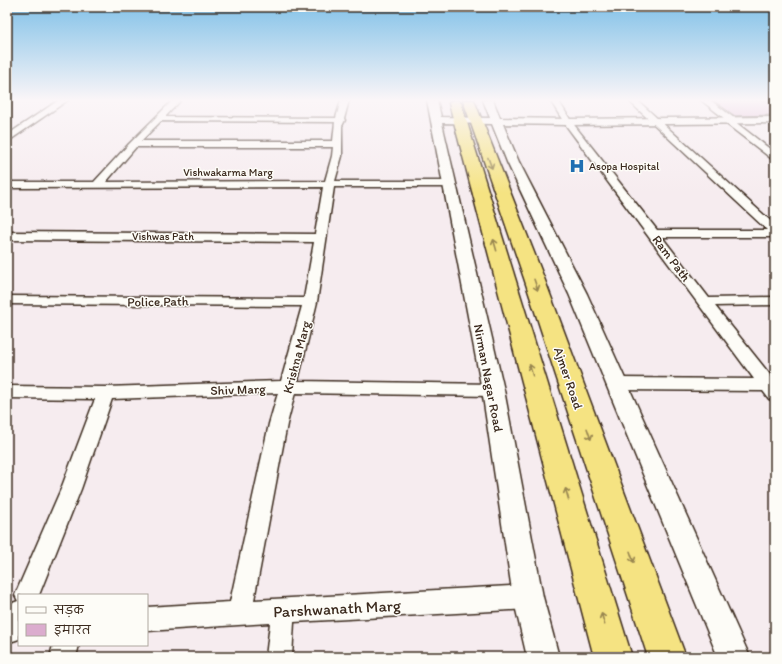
<svg xmlns="http://www.w3.org/2000/svg" width="782" height="664" font-family="Itim,'Playpen Sans Deva',sans-serif">
	<style>
		.building { fill: #dbacce; stroke: #3b2a1e }
		.lines { fill: none; stroke-linecap: round; stroke-linejoin: round }
		.minor-casing { stroke: #3b2a1e; stroke-width: 3 }
		.tertiary-casing { stroke: #3b2a1e; stroke-width: 3 }
		.trunk-casing { stroke: #3b2a1e; stroke-width: 3 }
		.minor { fill: #fdfcf7; fill-rule: evenodd }
		.tertiary { fill: #fdfcf7; fill-rule: evenodd }
		.trunk { fill: #f5e382; fill-rule: evenodd }
		.oneway { stroke: #988650 }
		.labels { text-anchor: middle; stroke-width: 3; stroke-linejoin: round; paint-order: stroke }
		.far-poi-label { font-size: 11px; fill: #3b2a1e; stroke: #fdfcf7; text-anchor: start }
		.far-street-label { font-size: 11px; fill: #3b2a1e; stroke: #fdfcf7 }
		.street-label { font-size: 13px; fill: #3b2a1e; stroke: #fdfcf7 }
		.near-street-label { font-size: 16px; fill: #3b2a1e; stroke: #fdfcf7 }
	</style>
	<rect width="100%" height="100%" fill="#f6ecef"/>
	<filter id="ink" filterUnits="userSpaceOnUse"><feTurbulence type="fractalNoise" baseFrequency=".025" numOctaves="2"/><feDisplacementMap in="SourceGraphic" scale="8" xChannelSelector="R" yChannelSelector="G"/><feConvolveMatrix kernelMatrix="1 2 1 2 8 2 1 2 1" color-interpolation-filters="sRGB"/></filter>
	<g filter="url(#ink)">
		<path class="building" d="M 713,100 L 775,100 L 775,115 L 735,116 Z"/>
		<g class="lines">
			<defs>
				<g id="minor">
					<path d="M 59,100 L 68,100 L 7,142 L 7,135 Z"/>
					<path d="M 173,100 L 181,100 L 165,117 L 336,118 L 341,100 L 349,100 L 344,119 L 345,120 L 342,126 L 342,156 L 335,181 L 450,181 L 455,184 L 450,187 L 334,187 L 317,302 L 298,381 L 493,384 L 499,386 L 501,390 L 499,394 L 493,396 L 295,393 L 287,424 L 254,600 L 528,585 L 536,589 L 540,597 L 536,605 L 528,609 L 294,622 L 292,657 L 266,657 L 270,623 L 147,631 L 147,607 L 230,602 L 269,424 L 278,393 L 112,399 L 81,489 L 39,595 L 19,595 L 19,639 L 13,641 L 7,639 L 7,613 L 10,604 L 18,601 L 15,595 L 61,489 L 95,399 L 7,398 L 7,386 L 106,387 L 281,381 L 302,306 L 7,304 L 7,296 L 304,298 L 314,242 L 7,240 L 7,232 L 315,234 L 323,187 L 7,188 L 7,182 L 94,182 L 129,144 ZM 161,121 L 335,122 L 333,141 L 141,141 ZM 136,147 L 333,147 L 332,156 L 325,181 L 106,182 Z"/>
					<path d="M 550,100 L 558,100 L 571,121 L 657,230 L 767,230 L 628,100 L 637,100 L 775,225 L 775,237 L 662,237 L 709,298 L 775,297 L 775,305 L 715,306 L 775,381 L 775,401 L 769,399 L 763,391 L 617,390 L 611,388 L 609,384 L 611,380 L 617,378 L 754,379 L 565,124 Z"/>
					<path d="M 701,100 L 710,100 L 734,118 L 734,121 L 775,153 L 775,160 L 772,159 L 724,122 L 724,118 Z"/>
					<path d="M 53,645 L 79,645 L 76,657 L 50,657 Z"/>
				</g>
				<path id="tertiary" d="M 427,100 L 437,100 L 441,117 L 490,118 L 483,100 L 493,100 L 500,118 L 568,119 L 775,117 L 775,123 L 568,125 L 503,124 L 519,162 L 587,294 L 750,657 L 718,657 L 569,294 L 507,162 L 492,124 L 442,123 L 504,390 L 543,597 L 559,657 L 527,657 L 513,597 L 482,390 Z"/>
				<g id="trunk">
					<path d="M 457,100 L 461,103 L 632,657 L 594,657 L 449,103 L 451,101 Z"/>
					<path d="M 463,100 L 474,100 L 544,278 L 686,657 L 648,657 L 524,278 Z"/>
				</g>
			</defs>
			<use href="#minor" class="minor-casing"/>
			<use href="#tertiary" class="tertiary-casing"/>
			<use href="#trunk" class="trunk-casing"/>
			<use href="#minor" class="minor"/>
			<use href="#tertiary" class="tertiary"/>
			<use href="#trunk" class="trunk"/>
		</g>
		<defs><path id="oneway-shaft" d="M-6 0H5M1.5-3L5.5 0L1.5 3" fill="none" stroke-width="1.6" stroke-linecap="round" stroke-linejoin="round"/></defs>
		<g class="oneway">
			<use href="#oneway-shaft" transform="translate(490 163) rotate(69)"/>
			<use href="#oneway-shaft" transform="translate(495 245) rotate(-106)"/>
			<use href="#oneway-shaft" transform="translate(536 285) rotate(71)"/>
			<use href="#oneway-shaft" transform="translate(531 370) rotate(-106)"/>
			<use href="#oneway-shaft" transform="translate(589 434) rotate(71)"/>
			<use href="#oneway-shaft" transform="translate(567 494) rotate(-106)"/>
			<use href="#oneway-shaft" transform="translate(632 557) rotate(71)"/>
			<use href="#oneway-shaft" transform="translate(603 619) rotate(-106)"/>
		</g>
	</g>
	<linearGradient id="sky" x2="0" y2="1"><stop stop-color="#81c1e8"/><stop offset="0.52" stop-color="#fbf6f8"/><stop offset="1" stop-color="#fbf6f8" stop-opacity="0"/></linearGradient>
	<rect width="782" height="193" fill="url(#sky)"/>
	<defs>
		<symbol id="hospital-bare" viewBox="-9 -9 18 18"><path d="M-5-5h3v3.5h4V-5h3V5h-3V1.5h-4V5h-3Z" fill="#1f6fb2" stroke="#fdfcf7" stroke-width="2.5" paint-order="stroke"/></symbol>
	</defs>
	<g fill-rule="evenodd">
		<use href="#hospital-bare" x="566" y="155" width="22" height="22"/>
	</g>
	<g class="labels">
		<g class="far-poi-label">
			<text x="589" y="170">Asopa Hospital</text>
		</g>
		<g class="far-street-label">
			<text x="228" y="176">Vishwakarma Marg</text>
			<text x="163" y="240">Vishwas Path</text>
		</g>
		<g class="street-label">
			<text transform="translate(672 258) rotate(53)" y="5">Ram Path</text>
			<text transform="translate(158 301) rotate(-1)" y="5">Police Path</text>
			<text transform="translate(296 357) rotate(-75)" y="5">Krishna Marg</text>
			<text transform="translate(489 378) rotate(79)" y="5">Nirman Nagar Road</text>
			<text transform="translate(569 378) rotate(71)" y="5">Ajmer Road</text>
			<text transform="translate(238 389) rotate(-2)" y="5">Shiv Marg</text>
		</g>
		<g class="near-street-label">
			<text transform="translate(337 608) rotate(-3)" y="6">Parshwanath Marg</text>
		</g>
	</g>
	<rect width="782" height="664" fill="none" stroke="#fdfcf7" stroke-width="24"/>
	<rect x="12" y="12" width="758" height="640" fill="none" stroke="#3b2a1e" stroke-width="1.5" filter="url(#ink)"/>
	<rect x="18" y="594" width="130" height="52" fill="#fdfcf7" stroke="#afa8a0"/>
	<rect x="26" y="607" width="20" height="6" fill="#fdfcf7" stroke="#afa8a0"/>
	<text x="54" y="614" font-size="12" fill="#3b2a1e">सड़क</text>
	<rect x="26" y="624" width="20" height="12" fill="#dbacce" stroke="#afa8a0"/>
	<text x="54" y="634" font-size="12" fill="#3b2a1e">इमारत</text>
</svg>
